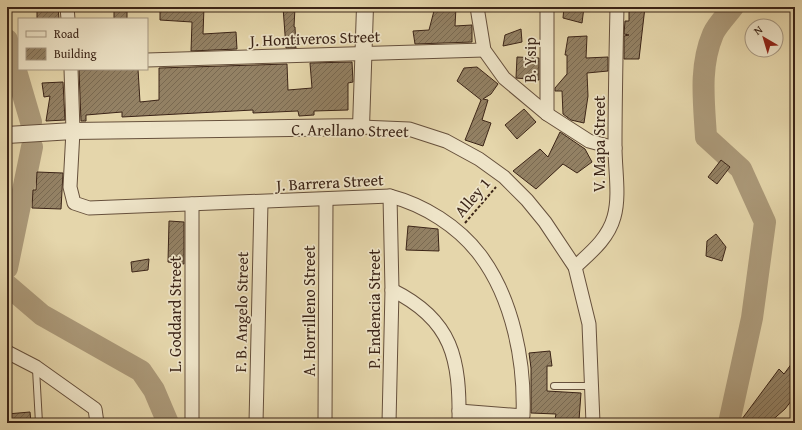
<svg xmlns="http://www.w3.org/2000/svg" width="802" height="430" font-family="'Gentium Book Plus',serif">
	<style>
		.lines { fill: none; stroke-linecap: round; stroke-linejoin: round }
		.river { stroke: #ab9979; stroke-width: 22 }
		.building { fill: url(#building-hatch); stroke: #3b2417 }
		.service-casing { stroke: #66503c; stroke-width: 8 }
		.minor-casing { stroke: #66503c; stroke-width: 15 }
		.tertiary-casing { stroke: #66503c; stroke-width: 18 }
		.path { stroke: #3b2417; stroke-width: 2; stroke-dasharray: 3 2; stroke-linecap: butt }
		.service { stroke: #eee4c8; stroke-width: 6 }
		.minor { stroke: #eee4c8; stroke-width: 13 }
		.tertiary { stroke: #eee4c8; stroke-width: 16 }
		.labels { text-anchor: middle; stroke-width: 3.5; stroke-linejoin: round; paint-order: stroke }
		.street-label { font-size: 16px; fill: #3b2417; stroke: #eee4c8 }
	</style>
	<defs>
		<pattern id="building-hatch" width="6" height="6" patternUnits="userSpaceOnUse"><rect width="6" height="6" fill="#938164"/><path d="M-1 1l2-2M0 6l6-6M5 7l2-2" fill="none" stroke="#796951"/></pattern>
	</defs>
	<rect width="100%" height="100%" fill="#e5d6ab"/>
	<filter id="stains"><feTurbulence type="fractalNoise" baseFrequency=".005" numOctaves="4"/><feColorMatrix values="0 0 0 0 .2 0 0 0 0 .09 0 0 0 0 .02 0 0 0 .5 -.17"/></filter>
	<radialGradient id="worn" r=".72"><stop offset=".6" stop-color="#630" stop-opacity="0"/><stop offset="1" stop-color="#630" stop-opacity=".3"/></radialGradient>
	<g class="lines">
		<g class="river">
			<path d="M 7,40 L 31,122"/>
			<path d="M 7,268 L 32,147"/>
			<path d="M 7,285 L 42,315 L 141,371 L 154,390 L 168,423"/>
			<path d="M 729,423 L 752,318 L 765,222 L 741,169 L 706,137 C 704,102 699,67 713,34 C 717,25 727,15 733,7"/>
		</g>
	</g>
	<g class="building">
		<path d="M 37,7 L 58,7 L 59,19 L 37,19 Z"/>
		<rect x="114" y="7" width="13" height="12"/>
		<path d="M 160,7 L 204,7 L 203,34 L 236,32 L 237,49 L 191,51 L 192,22 L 160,20 Z"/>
		<path d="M 283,7 L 295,7 L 294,27 L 295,27 L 296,48 L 286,48 Z"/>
		<path d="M 435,7 L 456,7 L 455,26 L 472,25 L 472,42 L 415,44 L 413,31 L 429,30 Z"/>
		<path d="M 564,7 L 584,7 L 582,23 L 563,18 Z"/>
		<path d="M 629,7 L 645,7 L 639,59 L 624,59 L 624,36 L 629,35 L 624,34 L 625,21 L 629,21 Z"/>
		<path d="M 521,29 L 522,42 L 503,46 L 505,35 Z"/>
		<path d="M 587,36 L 586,58 L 608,57 L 608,71 L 587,73 L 588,96 L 584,123 L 571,120 L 563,114 L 562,91 L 555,91 L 555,88 L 567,74 L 567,55 L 565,55 L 568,37 Z"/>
		<path d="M 517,57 L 539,58 L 539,80 L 516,78 Z"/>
		<path d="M 352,62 L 353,82 L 348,83 L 348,110 L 314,111 L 314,115 L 299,116 L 298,111 L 253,113 L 253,110 L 122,117 L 122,112 L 86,115 L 86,121 L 81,121 L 79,70 L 138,69 L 140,102 L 159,100 L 159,68 L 287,64 L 288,90 L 312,88 L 310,63 Z"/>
		<path d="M 477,67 L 498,84 L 491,94 L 483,99 L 488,100 L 482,120 L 491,123 L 483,146 L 465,140 L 481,100 L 457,81 L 464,68 Z"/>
		<path d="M 63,82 L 65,120 L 46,121 L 50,96 L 44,97 L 42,83 Z"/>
		<path d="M 524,109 L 536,122 L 517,139 L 505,125 Z"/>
		<path d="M 560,132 L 585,149 L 592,162 L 577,173 L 563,164 L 536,189 L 513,171 L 540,149 L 548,157 Z"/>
		<path d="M 721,160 L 730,167 L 717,184 L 708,177 Z"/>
		<path d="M 37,172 L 63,173 L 61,209 L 32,208 L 33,190 L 36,190 Z"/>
		<path d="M 169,221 L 184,222 L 184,264 L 168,262 Z"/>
		<path d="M 408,226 L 438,229 L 439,251 L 406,250 Z"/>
		<path d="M 716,234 L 726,247 L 722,261 L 706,256 L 707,241 Z"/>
		<path d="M 149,259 L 148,270 L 132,272 L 131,262 Z"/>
		<path d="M 550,351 L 552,366 L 547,366 L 547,391 L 581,393 L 579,420 L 555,419 L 556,414 L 531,413 L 531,368 L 529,353 Z"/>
		<path d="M 795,359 L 795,396 L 785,409 L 769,423 L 739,423 L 779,369 L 784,374 Z"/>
		<path d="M 30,412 L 31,423 L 7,423 L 7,414 Z"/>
	</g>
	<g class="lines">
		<defs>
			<g id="service">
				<path d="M 36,369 L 39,423"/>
				<path d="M 554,386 L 592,386"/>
			</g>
			<g id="minor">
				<path d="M 67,7 L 68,19"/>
				<path d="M 477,7 L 484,50 L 504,78 L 547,114 L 589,141 L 615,148"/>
				<path d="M 147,60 L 484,50"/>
				<path d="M 71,69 L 73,131 L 70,187 L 74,203 L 89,208 L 390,196 C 424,205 458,226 480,255 C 513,299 525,362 523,416 L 459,411"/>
				<path d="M 547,114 L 547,7"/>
				<path d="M 361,127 L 409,129 L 446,141 L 479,159 L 504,177 L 527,200 L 545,222 L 575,267 L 589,324 L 593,423"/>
				<path d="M 575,267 C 590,253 608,239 614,217 C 620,196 615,170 615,147 C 615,101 616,54 617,7"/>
				<path d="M 392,290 C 453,320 460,359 459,423"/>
				<path d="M 7,352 L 36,367 L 95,409 L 97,423"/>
				<path d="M 192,423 L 192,204"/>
				<path d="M 256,423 L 261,202"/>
				<path d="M 325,423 L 326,200"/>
				<path d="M 389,423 L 392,290 L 390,196"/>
			</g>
			<path id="tertiary" d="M 7,135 L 73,131 L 361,127 L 365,7"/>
		</defs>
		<use href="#service" class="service-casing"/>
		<use href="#minor" class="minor-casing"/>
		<use href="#tertiary" class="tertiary-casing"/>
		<path class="path" d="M 465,223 L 496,187"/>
		<use href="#service" class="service"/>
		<use href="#minor" class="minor"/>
		<use href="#tertiary" class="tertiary"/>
	</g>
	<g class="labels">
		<g class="street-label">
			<text transform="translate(315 38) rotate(-2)" y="6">J. Hontiveros Street</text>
			<text transform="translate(530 60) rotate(-90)" y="6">B. Ysip</text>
			<text transform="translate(350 130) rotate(1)" y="6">C. Arellano Street</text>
			<text transform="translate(599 144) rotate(-90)" y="6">V. Mapa Street</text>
			<text transform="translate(330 182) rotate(-3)" y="6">J. Barrera Street</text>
			<text transform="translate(472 197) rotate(-50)" y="6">Alley 1</text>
			<text transform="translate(374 309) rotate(-90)" y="6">P. Endencia Street</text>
			<text transform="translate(309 311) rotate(-90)" y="6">A. Horrilleno Street</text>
			<text transform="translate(241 312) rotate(-89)" y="6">F. B. Angelo Street</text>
			<text transform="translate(175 314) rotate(-90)" y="6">L. Goddard Street</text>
		</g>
	</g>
	<rect width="802" height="430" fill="none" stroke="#e5d6ab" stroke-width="24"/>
	<rect x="8" y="8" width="786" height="414" fill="none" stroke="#3b2417" stroke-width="2"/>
	<rect x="12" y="12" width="778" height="406" fill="none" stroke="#3b2417"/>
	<rect x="18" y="18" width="130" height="52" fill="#eee4c8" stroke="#a69781"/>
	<rect x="26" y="31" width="20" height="6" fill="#eee4c8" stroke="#a69781"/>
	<text x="54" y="38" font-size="12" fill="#3b2417">Road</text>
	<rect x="26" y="48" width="20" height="12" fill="url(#building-hatch)" stroke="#a69781"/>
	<text x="54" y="58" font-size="12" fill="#3b2417">Building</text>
	<g transform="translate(764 38) rotate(322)"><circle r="19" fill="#eee4c8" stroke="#a69781"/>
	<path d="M0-3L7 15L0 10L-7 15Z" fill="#8f2418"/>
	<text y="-6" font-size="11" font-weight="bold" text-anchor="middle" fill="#3b2417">N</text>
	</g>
	<rect width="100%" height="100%" filter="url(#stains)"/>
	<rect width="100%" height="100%" fill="url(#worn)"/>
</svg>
